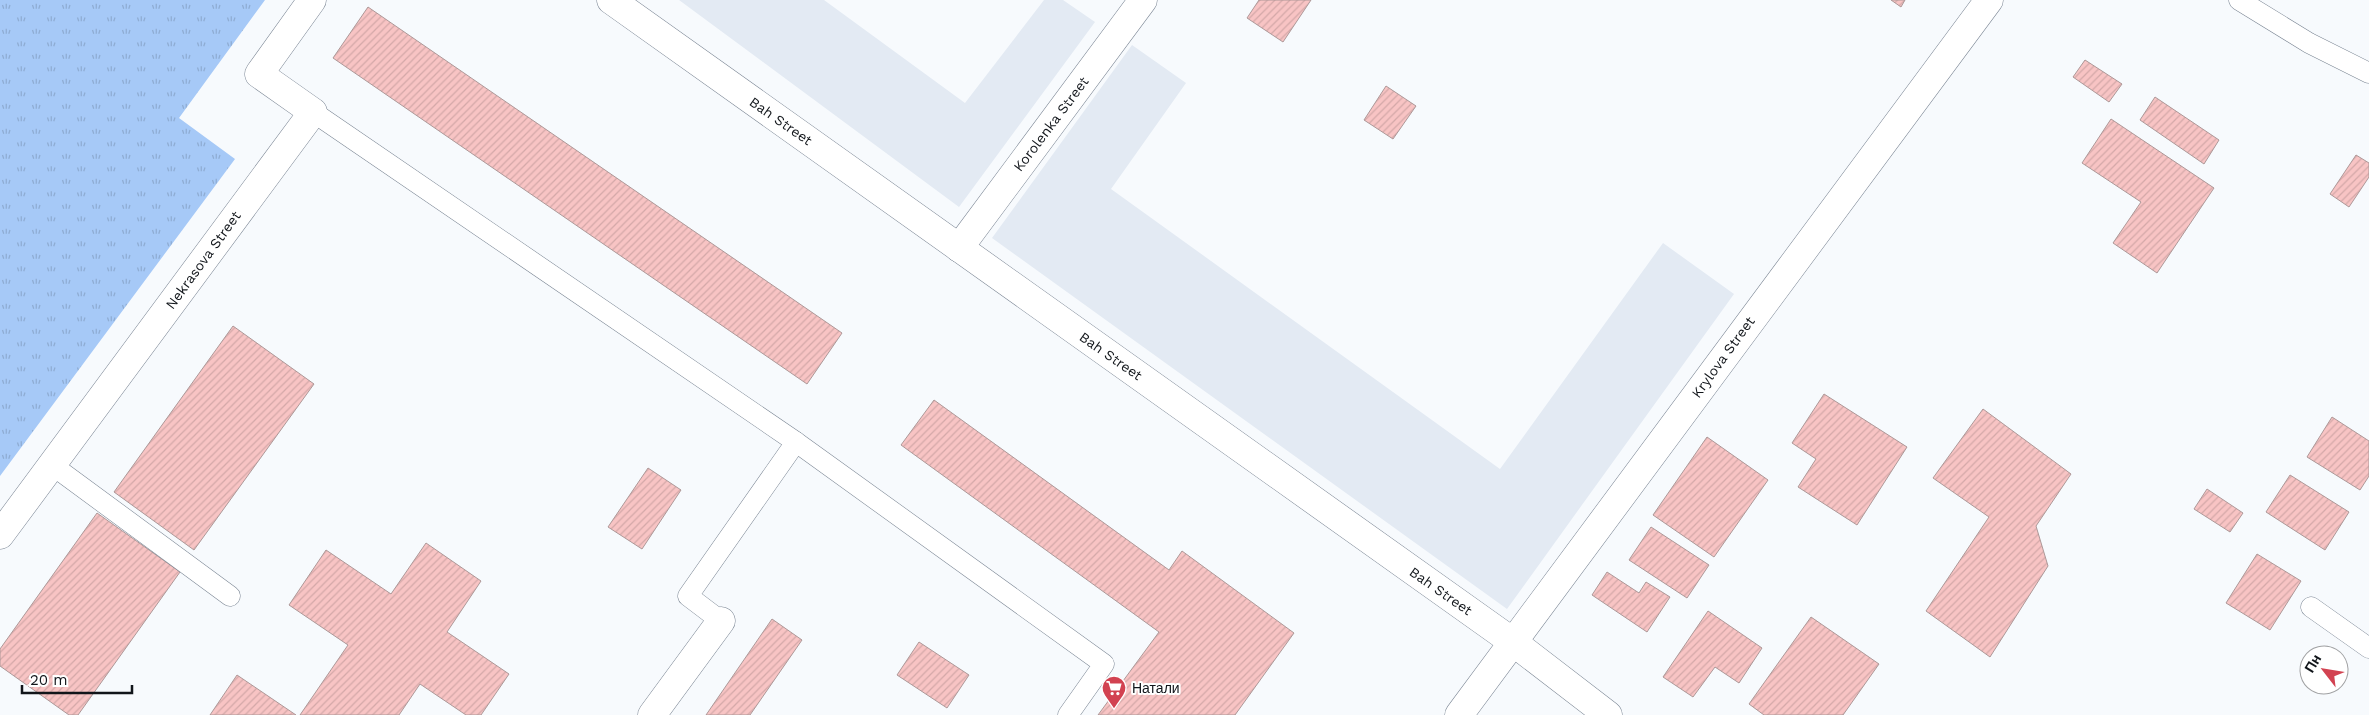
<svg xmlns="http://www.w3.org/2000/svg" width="2369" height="715" font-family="'Work Sans',sans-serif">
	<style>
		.built { fill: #e3eaf3 }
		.grass { fill: url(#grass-tufts) }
		.building { fill: url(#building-hatch); stroke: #ad9898 }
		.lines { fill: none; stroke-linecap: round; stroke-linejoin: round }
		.lane-casing { stroke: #7a8593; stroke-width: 21 }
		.street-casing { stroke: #7a8593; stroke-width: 29 }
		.lane { stroke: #fff; stroke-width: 20 }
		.street { stroke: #fff; stroke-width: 28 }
		.labels { text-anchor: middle; stroke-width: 4; stroke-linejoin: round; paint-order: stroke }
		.street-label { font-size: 14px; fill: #11151a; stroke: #fff }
		.poi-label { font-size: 14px; fill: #11151a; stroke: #fff; text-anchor: start }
	</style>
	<defs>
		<pattern id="grass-tufts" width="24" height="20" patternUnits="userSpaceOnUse" patternTransform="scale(1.25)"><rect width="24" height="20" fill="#a6c9f7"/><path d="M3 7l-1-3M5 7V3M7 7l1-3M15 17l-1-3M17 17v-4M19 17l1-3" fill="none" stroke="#8eacd3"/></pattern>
		<pattern id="building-hatch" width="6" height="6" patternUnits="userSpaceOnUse" patternTransform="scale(1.25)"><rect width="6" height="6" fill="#f8c4c4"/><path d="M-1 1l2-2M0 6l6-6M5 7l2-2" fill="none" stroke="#d4a8a8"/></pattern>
	</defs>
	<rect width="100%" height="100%" fill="#f7fafd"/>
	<g class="built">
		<path d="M 679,0 L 824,0 L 965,103 L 1044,0 L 1063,0 L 1095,22 L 959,207 Z"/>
		<path d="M 1132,45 L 1186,83 L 1111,189 L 1500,469 L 1663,243 L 1734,294 L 1507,609 L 992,238 Z"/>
	</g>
	<path class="grass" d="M 0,0 L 265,0 L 179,118 L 235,159 L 0,476 Z"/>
	<g class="building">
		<path d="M 1259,0 L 1311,0 L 1283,42 L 1247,18 Z"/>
		<path d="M 1891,0 L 1905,0 L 1901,7 Z"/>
		<path d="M 368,7 L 842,333 L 807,384 L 333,58 Z"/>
		<path d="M 2085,60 L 2122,84 L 2109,102 L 2073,77 Z"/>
		<path d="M 1386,86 L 1416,106 L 1393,139 L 1364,120 Z"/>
		<path d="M 2155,97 L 2219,140 L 2204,164 L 2140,120 Z"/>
		<path d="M 2111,119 L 2214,188 L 2157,273 L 2113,243 L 2141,202 L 2082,163 Z"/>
		<path d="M 2356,155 L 2369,163 L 2369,177 L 2349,207 L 2330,194 Z"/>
		<path d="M 233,326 L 314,384 L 194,550 L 114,492 Z"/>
		<path d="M 1824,394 L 1907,447 L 1857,525 L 1798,487 L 1816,459 L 1792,443 Z"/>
		<path d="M 934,400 L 1169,570 L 1182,551 L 1294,633 L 1235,715 L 1098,715 L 1159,632 L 901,445 Z"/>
		<path d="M 1983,409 L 2071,474 L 2036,526 L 2048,566 L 1990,657 L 1926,611 L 1989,517 L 1933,478 Z"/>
		<path d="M 2332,417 L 2369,441 L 2369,476 L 2360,490 L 2307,457 Z"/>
		<path d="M 1707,437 L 1768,480 L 1714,557 L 1653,515 Z"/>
		<path d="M 648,468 L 681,490 L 642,549 L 608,527 Z"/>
		<path d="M 2290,475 L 2349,512 L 2325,550 L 2266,512 Z"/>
		<path d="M 2207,489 L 2243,513 L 2230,532 L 2194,509 Z"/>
		<path d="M 97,513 L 180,572 L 78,715 L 69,715 L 0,666 L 0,649 Z"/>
		<path d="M 1651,527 L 1709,565 L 1687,598 L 1629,560 Z"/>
		<path d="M 426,543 L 481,581 L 447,632 L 509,674 L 481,715 L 466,715 L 420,684 L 399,715 L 300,715 L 348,645 L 289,605 L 326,550 L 391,594 Z"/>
		<path d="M 2257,554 L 2301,581 L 2270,630 L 2226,603 Z"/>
		<path d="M 1607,572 L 1639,593 L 1646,582 L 1670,597 L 1647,632 L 1592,595 Z"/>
		<path d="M 1708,611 L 1762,648 L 1739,683 L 1715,667 L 1693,697 L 1663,677 Z"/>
		<path d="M 1811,617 L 1879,664 L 1843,715 L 1764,715 L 1749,704 Z"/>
		<path d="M 772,619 L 802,640 L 750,715 L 706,715 Z"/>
		<path d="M 919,642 L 969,675 L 947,708 L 897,675 Z"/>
		<path d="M 237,675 L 296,715 L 210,715 Z"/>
	</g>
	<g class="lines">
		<defs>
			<g id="lane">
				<path d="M 2239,0 L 2309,43 L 2369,73"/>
				<path d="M 313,112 L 796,442 L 1104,664 L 1068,715"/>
				<path d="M 52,465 L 230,596"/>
				<path d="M 2311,607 L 2369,648"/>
				<path d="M 721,621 L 688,596 L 796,442"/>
			</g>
			<g id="street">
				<path d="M 611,0 L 1513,642 L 1608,715"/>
				<path d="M 959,248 L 1143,0"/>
				<path d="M 0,535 L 313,112 L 259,74 L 312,0"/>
				<path d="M 652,715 L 721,621"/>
				<path d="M 1459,715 L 1989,0"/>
			</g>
		</defs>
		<use href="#lane" class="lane-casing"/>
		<use href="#street" class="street-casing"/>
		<use href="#lane" class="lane"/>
		<use href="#street" class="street"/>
	</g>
	<defs>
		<symbol id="supermarket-pin" viewBox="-11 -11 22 30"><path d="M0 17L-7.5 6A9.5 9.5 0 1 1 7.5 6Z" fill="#d24251" stroke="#fff"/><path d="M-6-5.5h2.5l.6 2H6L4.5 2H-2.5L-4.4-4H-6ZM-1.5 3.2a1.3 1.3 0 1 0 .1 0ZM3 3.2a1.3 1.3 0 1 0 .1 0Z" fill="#fff"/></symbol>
	</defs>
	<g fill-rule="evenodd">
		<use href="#supermarket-pin" x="1100" y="674" width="28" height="38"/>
	</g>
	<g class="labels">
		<g class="street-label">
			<text transform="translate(781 121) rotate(35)" y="5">Bah Street</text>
			<text transform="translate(1051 124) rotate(-53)" y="5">Korolenka Street</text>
			<text transform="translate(203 260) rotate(-54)" y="5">Nekrasova Street</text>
			<text transform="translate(1111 356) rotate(35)" y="5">Bah Street</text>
			<text transform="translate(1723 357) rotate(-54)" y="5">Krylova Street</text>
			<text transform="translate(1441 591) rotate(35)" y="5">Bah Street</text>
		</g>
		<g class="poi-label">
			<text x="1132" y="693">Натали</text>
		</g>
	</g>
	<g transform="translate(2324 670) rotate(301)"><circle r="24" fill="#ffffff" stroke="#a0a1a3"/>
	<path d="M0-4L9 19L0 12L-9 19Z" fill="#d24251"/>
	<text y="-8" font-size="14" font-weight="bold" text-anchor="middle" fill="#11151a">Пн</text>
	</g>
	<path d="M22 685v8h110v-8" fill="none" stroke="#11151a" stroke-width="2.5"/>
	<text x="30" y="685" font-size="15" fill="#11151a" stroke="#ffffff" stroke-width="4" paint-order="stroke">20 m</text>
</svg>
